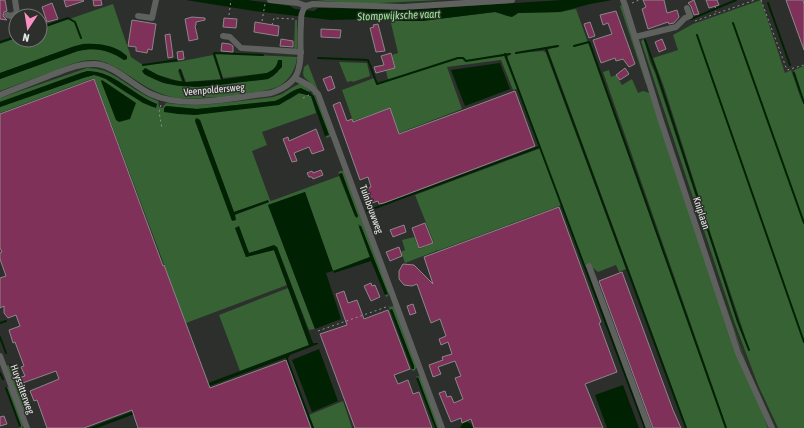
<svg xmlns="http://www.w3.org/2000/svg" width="804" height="428" font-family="'Asap Condensed',sans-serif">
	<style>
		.green { fill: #366234; fill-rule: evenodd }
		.water { fill: #012202 }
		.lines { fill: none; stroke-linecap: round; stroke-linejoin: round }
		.stream { stroke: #012202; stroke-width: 2 }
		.building { fill: #803159; stroke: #8c8789 }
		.path { stroke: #8f928f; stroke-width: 1; stroke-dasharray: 2 3; stroke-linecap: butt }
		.minor { stroke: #5f615f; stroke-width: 6 }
		.labels { text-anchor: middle; stroke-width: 3; stroke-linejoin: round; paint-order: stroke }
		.street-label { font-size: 10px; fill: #e6e8e6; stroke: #2c2f2b }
		.water-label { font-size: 11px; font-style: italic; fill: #98ef94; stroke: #2c2f2b }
	</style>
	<rect width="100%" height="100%" fill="#2c2f2b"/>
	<g class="green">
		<path d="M 314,0 L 442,0 L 361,4 Z"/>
		<path d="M 761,0 L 785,73 L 791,70 L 802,102 L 794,70 L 804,66 L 804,428 L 778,428 L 758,385 L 735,324 L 641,41 L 644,39 L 650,62 L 655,73 L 738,323 L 749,351 L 750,351 L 711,235 L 664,87 L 653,58 L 678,50 L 673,35 L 693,24 Z"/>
		<path d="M 113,4 L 131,57 L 143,65 L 177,62 L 213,55 L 221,79 L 186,82 L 181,69 L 179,69 L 178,71 L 182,82 L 158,75 L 145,68 L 144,74 L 163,83 L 197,87 L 268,79 L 278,72 L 277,65 L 273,70 L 267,73 L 223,78 L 215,53 L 297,57 C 296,68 291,78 281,85 C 267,94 201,100 183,98 C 175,98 166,96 159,93 C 138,85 116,62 95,60 C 81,59 67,66 54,71 C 36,78 18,84 0,91 L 0,79 L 78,51 C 96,47 109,50 124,60 L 127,59 L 127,57 L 121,51 L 112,47 L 75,46 L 0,73 L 0,44 L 16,38 L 16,40 L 40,40 L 40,29 Z"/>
		<path d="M 622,5 L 647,83 L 646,84 L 620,6 Z"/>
		<path d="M 576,9 L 726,428 L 687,428 L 548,50 L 549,49 L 558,47 L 558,45 L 516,53 L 544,51 L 546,53 L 626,269 L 619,272 L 616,265 L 598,272 L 593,268 L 591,265 L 585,267 L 562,205 L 437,251 L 436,249 L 436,251 L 405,263 L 401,252 L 405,250 L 402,240 L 414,237 L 419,249 L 434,243 L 415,195 L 541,148 L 507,58 L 510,53 L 475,59 L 504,56 L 517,89 L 513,90 L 501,60 L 447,67 L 462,109 L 399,133 L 390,108 L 353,121 L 342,90 L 374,78 L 377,84 L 388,80 L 386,71 L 395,68 L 392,55 L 398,53 L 390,19 L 397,21 L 422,21 L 495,12 C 504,13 509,21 518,13 L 560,12 Z"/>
		<path d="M 295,20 L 297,20 L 297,48 L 294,50 Z"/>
		<path d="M 339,62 L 367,63 L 370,76 L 353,82 L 352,81 L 347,82 Z"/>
		<path d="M 308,64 L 318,90 L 304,77 L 303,73 L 304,67 Z"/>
		<path d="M 87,68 C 109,68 120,80 138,91 C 144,95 151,98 158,101 L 159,107 L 162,108 L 166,103 C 202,108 238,101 273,97 L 282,94 L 293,87 L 299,84 L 303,84 L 311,90 L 309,92 C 291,85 292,96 275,101 L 197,109 L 166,106 L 195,115 L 290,99 L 299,93 L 311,96 L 316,113 L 262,132 L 267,145 L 252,151 L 270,200 L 271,201 L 339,176 L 356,219 L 342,173 L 339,174 L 338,173 L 340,171 L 344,171 L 389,292 L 388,296 L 386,297 L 385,295 L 387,293 L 361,226 L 358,224 L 370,257 L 333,271 L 305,192 L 268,205 L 315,329 L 309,330 L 277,247 L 249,253 L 235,228 L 246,257 L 274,250 L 287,285 L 186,323 L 94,78 L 0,113 L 0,107 L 83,78 L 94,75 L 106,79 L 125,92 L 152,107 L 157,104 L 141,97 L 111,77 L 102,73 L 83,72 L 0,102 L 0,98 ZM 197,118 L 200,120 L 234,212 L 268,201 L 269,202 L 235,215 Z"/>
		<path d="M 609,70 L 611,77 L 616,75 L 622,85 L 632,79 L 638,93 L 643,91 L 650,93 L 698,239 L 768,428 L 727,428 L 603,72 Z"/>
		<path d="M 649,75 L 717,281 L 754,385 L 735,334 L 734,333 Z"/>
		<path d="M 314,93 L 331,136 L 327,138 L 326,136 L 329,135 L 314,96 L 312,94 Z"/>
		<path d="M 288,288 L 309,345 L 240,371 L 219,315 Z"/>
		<path d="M 394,306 L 417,367 L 414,371 L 410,369 L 414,369 L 414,366 L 392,309 L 390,310 L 389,307 Z"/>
		<path d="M 9,365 L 27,415 L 25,416 L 6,366 Z"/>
		<path d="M 418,376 L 422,378 L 440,428 L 437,428 L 418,378 L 416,378 L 416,377 Z"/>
		<path d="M 7,387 L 9,387 L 23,425 L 22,428 L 20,428 L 19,426 L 21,425 Z"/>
		<path d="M 343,401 L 352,428 L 314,428 L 309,415 Z"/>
	</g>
	<g class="water">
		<path d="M 186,0 L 248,0 L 290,6 L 295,9 L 314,11 L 318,8 L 423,9 L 562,0 L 612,0 L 590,4 L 560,12 L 518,13 L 512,17 L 495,12 L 422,21 L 397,21 L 390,19 L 373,19 L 331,20 L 254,11 Z"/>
		<path d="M 83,44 C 100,43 114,45 127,56 L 127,59 L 124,60 C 109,50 96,47 78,51 L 0,79 L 0,73 L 75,46 Z"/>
		<path d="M 278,60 L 282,60 L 282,67 L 273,76 L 268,79 C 255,81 241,82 228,84 C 202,87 176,90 152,78 C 148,76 144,75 142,71 L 145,68 L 158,75 L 172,80 L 186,82 L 219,80 L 267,73 C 273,70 277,67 278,60 Z"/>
		<path d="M 500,63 L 510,89 L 465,106 L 451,70 Z"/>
		<path d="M 87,71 C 114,71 133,95 157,104 L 156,108 L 143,103 L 106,79 L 99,76 L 94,75 L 83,78 L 0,107 L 0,102 Z"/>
		<path d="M 102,80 L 136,103 L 130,119 L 119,122 L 116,120 L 101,81 Z"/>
		<path d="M 301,88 L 309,92 L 314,96 L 329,135 L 325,136 L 311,96 L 299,93 L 279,105 L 195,115 L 178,114 L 164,112 L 164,108 L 166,106 L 197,109 L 275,101 C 284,98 293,89 301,88 Z"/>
		<path d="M 196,118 L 200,120 L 234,212 L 268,200 L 269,202 L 236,214 L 235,215 L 236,220 L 232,221 L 195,121 Z"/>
		<path d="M 342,173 L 358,216 L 357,218 L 355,216 L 339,174 Z"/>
		<path d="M 305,192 L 333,271 L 326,273 L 341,319 L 315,329 L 268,205 Z"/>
		<path d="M 239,226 L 249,253 L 274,245 L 277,247 L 313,343 L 318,343 L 318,344 L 290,355 L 288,358 L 288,361 L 285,358 L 97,428 L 89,428 L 309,345 L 274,250 L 246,257 L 235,228 Z"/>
		<path d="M 360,226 L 361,226 L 388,294 L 385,295 L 371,261 L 334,273 L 333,271 L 370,257 L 359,227 Z"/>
		<path d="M 392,309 L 414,366 L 414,369 L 412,369 L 390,310 Z"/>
		<path d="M 319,349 L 338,401 L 312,412 L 292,360 Z"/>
		<path d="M 418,377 L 437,428 L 435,428 L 416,378 Z"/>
		<path d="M 623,385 L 639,428 L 607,428 L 595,395 Z"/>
		<path d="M 467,422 L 471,424 L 473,428 L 460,428 L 463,423 Z"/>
	</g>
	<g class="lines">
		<g class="stream">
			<path d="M 768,3 L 790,65"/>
			<path d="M 691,19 L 736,0"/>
			<path d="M 733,23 L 804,223"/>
			<path d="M 40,28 L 68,18 L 75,22 L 81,38"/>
			<path d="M 697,35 L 804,342"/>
			<path d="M 645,40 L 658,76 L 738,322 L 749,350"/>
			<path d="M 0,42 L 16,37"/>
			<path d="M 574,46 L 589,42 L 590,44 L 726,428"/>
			<path d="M 546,49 L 686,428"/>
			<path d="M 516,53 L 558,46"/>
			<path d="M 505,54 L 645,428"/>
			<path d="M 318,58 L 368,60 L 377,84 L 458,58 L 463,58 L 466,61 L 510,54"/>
			<path d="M 143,65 L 177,60"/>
			<path d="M 180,70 L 184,82"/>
			<path d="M 794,73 L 804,103"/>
			<path d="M 222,79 L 214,54 L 214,53 L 263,55"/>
			<path d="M 367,211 L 539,147"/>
			<path d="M 0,323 L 6,321"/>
			<path d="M 0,337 L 6,353"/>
			<path d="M 287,359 L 313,428"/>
			<path d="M 10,365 L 28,415"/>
			<path d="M 0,373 L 3,379"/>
			<path d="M 6,388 L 20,426"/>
		</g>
	</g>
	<g class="building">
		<path d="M 0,0 L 5,0 L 7,11 L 4,12 L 3,16 L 7,20 L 0,19 Z"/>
		<path d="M 64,0 L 83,0 L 84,1 L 66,7 Z"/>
		<path d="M 93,0 L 101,0 L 102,5 L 94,6 Z"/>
		<path d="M 643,0 L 664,0 L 667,13 L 677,10 L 679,17 L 674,23 L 669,24 L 668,22 L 648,29 L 642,9 L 646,7 Z"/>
		<path d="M 694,0 L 699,14 L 694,15 L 691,6 L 688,3 Z"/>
		<path d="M 706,0 L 717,0 L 719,5 L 709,8 Z"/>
		<path d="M 786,0 L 803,0 L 804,4 L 804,50 Z"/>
		<path d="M 52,3 L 58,19 L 47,22 L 42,7 Z"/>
		<path d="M 616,11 L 635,64 L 629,67 L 623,59 L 616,61 L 615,58 L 601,63 L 593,40 L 612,34 L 608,23 L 603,25 L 600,15 Z"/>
		<path d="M 192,17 L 205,18 L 205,20 L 196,22 L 196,25 L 195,26 L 198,39 L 189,41 L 185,19 Z"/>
		<path d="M 224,18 L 237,19 L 236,28 L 223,27 Z"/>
		<path d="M 132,20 L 156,24 L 152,50 L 148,49 L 147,53 L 136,51 L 136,47 L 128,46 Z"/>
		<path d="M 255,22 L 279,26 L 278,36 L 254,32 Z"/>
		<path d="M 590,22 L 595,36 L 589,38 L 584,24 Z"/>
		<path d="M 378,24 L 385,51 L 376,52 L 370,28 L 374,27 L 373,25 Z"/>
		<path d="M 321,29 L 341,30 L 340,38 L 321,37 Z"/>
		<path d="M 170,34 L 173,57 L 168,58 L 165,35 Z"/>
		<path d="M 281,39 L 293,41 L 293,47 L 280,46 Z"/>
		<path d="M 662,39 L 666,49 L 659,52 L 655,42 Z"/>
		<path d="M 222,43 L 230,44 L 233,46 L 233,52 L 221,51 Z"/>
		<path d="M 183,51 L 184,59 L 178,60 L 177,52 Z"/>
		<path d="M 391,53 L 395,68 L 376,73 L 374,67 L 384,65 L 381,56 Z"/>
		<path d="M 625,68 L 629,74 L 620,80 L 616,75 Z"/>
		<path d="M 331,76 L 335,88 L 328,91 L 323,79 Z"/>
		<path d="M 94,79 L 163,266 L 164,265 L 210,388 L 286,360 L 311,428 L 138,428 L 132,410 L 84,428 L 47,428 L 37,400 L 34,401 L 30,391 L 59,379 L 56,371 L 20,384 L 18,378 L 25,376 L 21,367 L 24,366 L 15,342 L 13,343 L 9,330 L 20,326 L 16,315 L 8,318 L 4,313 L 4,306 L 0,308 L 0,278 L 6,276 L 0,259 L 0,253 L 2,252 L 0,248 L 0,114 Z"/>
		<path d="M 515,91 L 535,146 L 384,203 L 379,204 L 378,201 L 369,204 L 364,192 L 367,191 L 367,189 L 371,187 L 368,177 L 360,180 L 333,105 L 340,102 L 347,121 L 352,119 L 353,122 L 390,108 L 399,134 Z"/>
		<path d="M 316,129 L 324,150 L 312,154 L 309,147 L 294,153 L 297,161 L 292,162 L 283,139 L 288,137 L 289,141 Z"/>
		<path d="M 321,170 L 323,175 L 313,179 L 312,177 L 309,177 L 307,173 L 312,171 L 313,173 Z"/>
		<path d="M 559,207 L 601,322 L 599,323 L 617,372 L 585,384 L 603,428 L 474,428 L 471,419 L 462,423 L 461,418 L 451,422 L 439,393 L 445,391 L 447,397 L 451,396 L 454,403 L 463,399 L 455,378 L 461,376 L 455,361 L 438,367 L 441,374 L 433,377 L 429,365 L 443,360 L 442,357 L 452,354 L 448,342 L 441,345 L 439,339 L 446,336 L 440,319 L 431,323 L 417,284 L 412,286 L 404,285 L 399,279 L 399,271 L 403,264 L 414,265 L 433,284 L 424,257 Z"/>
		<path d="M 425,223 L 433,243 L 419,248 L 412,228 Z"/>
		<path d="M 404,225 L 406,232 L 393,237 L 390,230 Z"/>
		<path d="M 399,247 L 402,256 L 390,261 L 386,252 Z"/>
		<path d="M 622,272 L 673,410 L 681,428 L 653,428 L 599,281 Z"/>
		<path d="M 371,283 L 372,286 L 375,285 L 380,297 L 371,301 L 364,286 Z"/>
		<path d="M 344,291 L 348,303 L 357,300 L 364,319 L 388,310 L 410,369 L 394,375 L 398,384 L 408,380 L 413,394 L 419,392 L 432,428 L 355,428 L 320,334 L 347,325 L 336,294 Z"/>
		<path d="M 413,304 L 416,313 L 410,315 L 407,306 Z"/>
		<path d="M 4,416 L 7,424 L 0,426 L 0,417 Z"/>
	</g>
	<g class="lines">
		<g class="path">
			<path d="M 761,0 L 787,70 L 804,65"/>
			<path d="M 632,3 L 639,0"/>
			<path d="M 715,6 L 716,12"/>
			<path d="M 229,15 L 231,0"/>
			<path d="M 262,21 L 265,4"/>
			<path d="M 695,21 L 755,0"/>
			<path d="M 272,25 L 274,18 L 294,19"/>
			<path d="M 303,98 L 309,95"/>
			<path d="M 161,105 L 159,112 L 162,128"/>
			<path d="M 318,331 L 389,306"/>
		</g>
		<g class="minor">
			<path d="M 270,0 L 298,3 L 306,6 L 313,4 L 403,7 L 512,0"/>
			<path d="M 623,0 L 625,5 L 661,121 L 738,353 L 772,428"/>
			<path d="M 7,15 L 11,16 L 17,13 L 15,0"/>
			<path d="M 138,16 L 152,18 L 156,0"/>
			<path d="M 223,36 L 230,37 L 241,48 L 301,52"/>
			<path d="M 635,37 L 676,27 L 685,18 L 690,16 L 687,8"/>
			<path d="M 295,78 L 310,86 L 318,94 L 442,428"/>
			<path d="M 0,95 C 17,88 34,82 51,75 C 65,70 80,63 95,64 C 115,65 133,86 151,94 C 185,110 235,97 271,93 C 310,80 298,56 301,24 C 301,17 301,11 306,6"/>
			<path d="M 589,266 L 649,428"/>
			<path d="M 0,356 L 27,428"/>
		</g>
	</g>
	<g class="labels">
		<g class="street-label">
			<text transform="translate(214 89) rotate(-5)" y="4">Veenpoldersweg</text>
			<text transform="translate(372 209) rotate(70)" y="4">Tuinbouwweg</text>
			<text transform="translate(702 213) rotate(72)" y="4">Kniplaan</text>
			<text transform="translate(23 389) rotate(70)" y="4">Huyssitterweg</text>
		</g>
		<g class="water-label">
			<text transform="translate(399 15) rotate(-2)" y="4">Stompwijksche vaart</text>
		</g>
	</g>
	<g transform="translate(28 28) rotate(192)"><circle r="19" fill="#2c2f2b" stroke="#767976"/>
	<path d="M0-3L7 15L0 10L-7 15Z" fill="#fc8fc2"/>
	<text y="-6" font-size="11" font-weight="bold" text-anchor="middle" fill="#e6e8e6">N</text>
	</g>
</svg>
